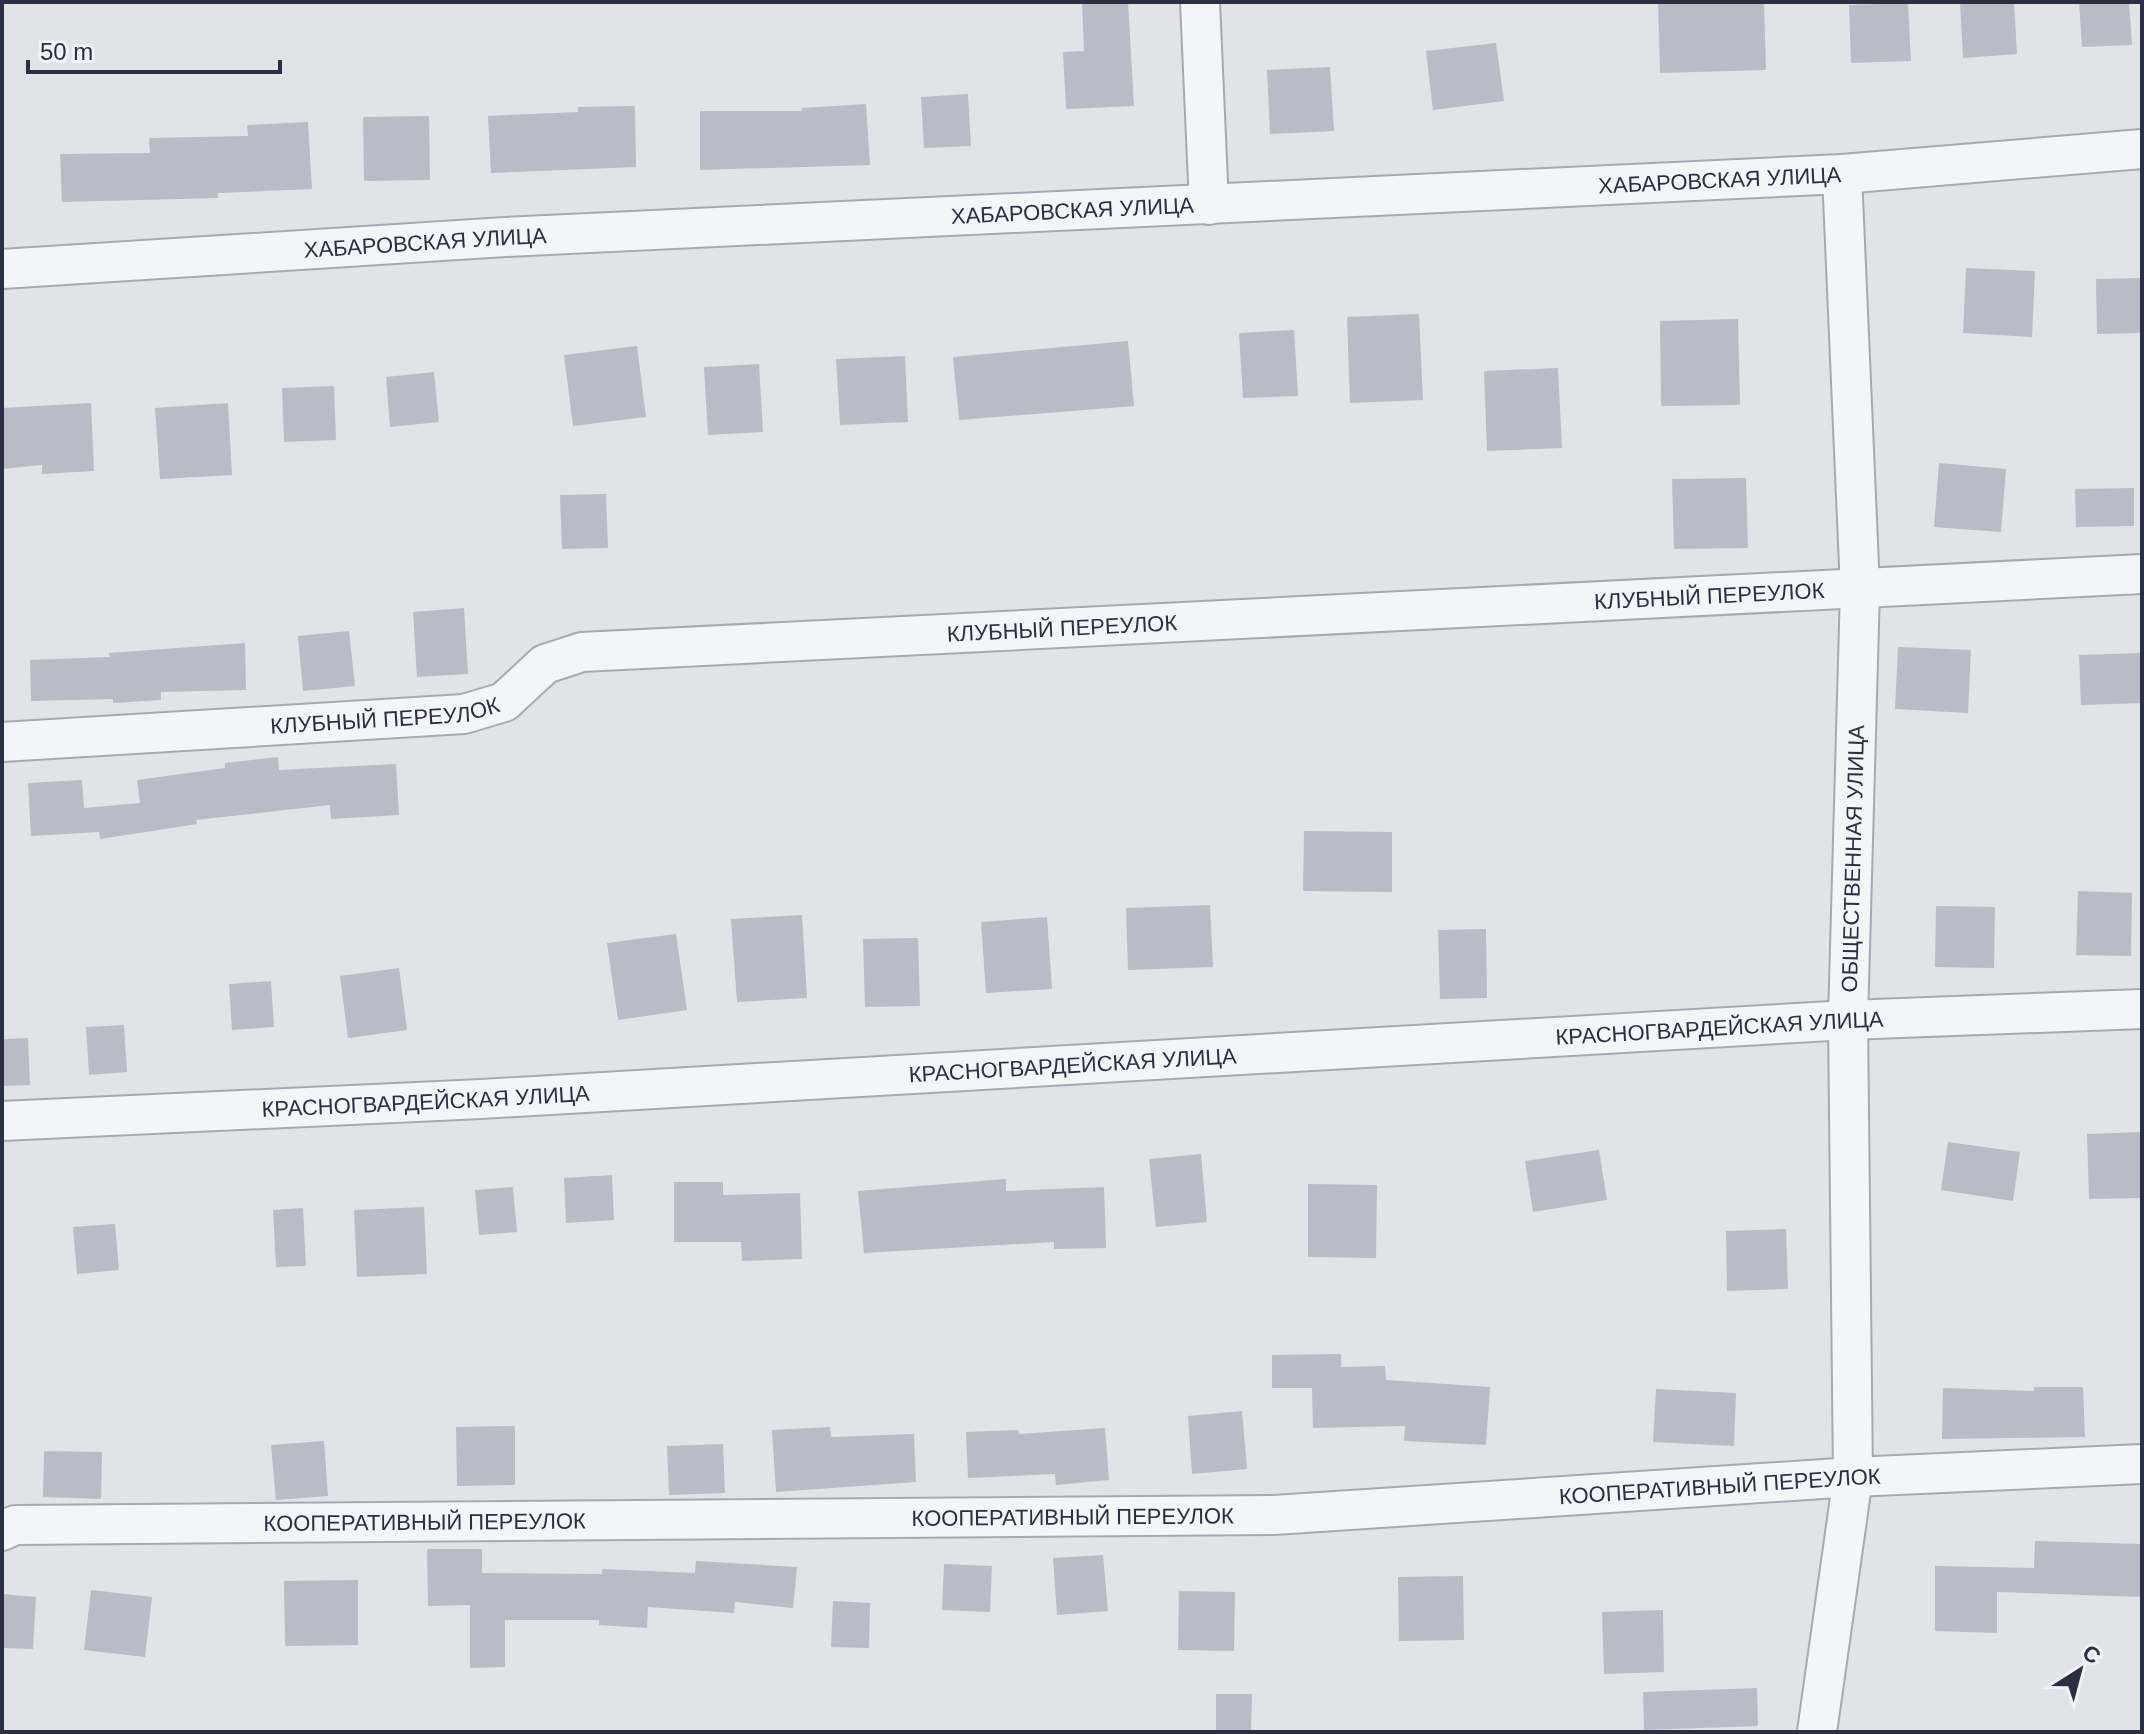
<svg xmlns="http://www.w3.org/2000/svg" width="2144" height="1734" font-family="Arial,sans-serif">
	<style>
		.building { fill: #b9bcc6 }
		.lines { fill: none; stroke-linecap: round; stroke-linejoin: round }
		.street-casing { stroke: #a6a9b3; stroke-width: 42 }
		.street { stroke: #f4f5f8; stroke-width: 38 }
		.labels { text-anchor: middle; stroke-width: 6; stroke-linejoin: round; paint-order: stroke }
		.street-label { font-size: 22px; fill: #2a2f41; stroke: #f1f2f7 }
	</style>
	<rect width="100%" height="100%" fill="#e1e3e9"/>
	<g class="building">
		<path d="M 1082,2 L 1128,2 L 1134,106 L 1066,109 L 1063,52 L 1084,51 Z"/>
		<path d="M 1658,2 L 1764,2 L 1766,70 L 1660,73 Z"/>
		<path d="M 1960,2 L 2014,2 L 2017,54 L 1963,58 Z"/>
		<path d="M 2079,2 L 2129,2 L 2132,45 L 2082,47 Z"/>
		<path d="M 1908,3 L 1911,61 L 1851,63 L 1849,5 Z"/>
		<path d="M 1496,43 L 1504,101 L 1433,110 L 1426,51 Z"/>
		<path d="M 1330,67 L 1334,131 L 1270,134 L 1267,70 Z"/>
		<path d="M 968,94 L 971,146 L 924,148 L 921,97 Z"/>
		<path d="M 866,104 L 870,165 L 700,170 L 700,111 L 802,111 L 802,108 Z"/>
		<path d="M 635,106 L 636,167 L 491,173 L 488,116 L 578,112 L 578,107 Z"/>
		<path d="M 429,116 L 430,180 L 364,181 L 363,117 Z"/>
		<path d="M 308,122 L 312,189 L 218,193 L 218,198 L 62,202 L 60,154 L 150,153 L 149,138 L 248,136 L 247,125 Z"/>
		<path d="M 1966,268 L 2035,271 L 2032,337 L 1963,333 Z"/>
		<path d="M 2142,278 L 2142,333 L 2097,334 L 2096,279 Z"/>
		<path d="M 1419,314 L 1423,400 L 1350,403 L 1347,317 Z"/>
		<path d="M 1738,319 L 1740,405 L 1661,406 L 1660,321 Z"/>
		<path d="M 1294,330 L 1298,396 L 1243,398 L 1239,333 Z"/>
		<path d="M 1128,341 L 1134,406 L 959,420 L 953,357 Z"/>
		<path d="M 637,346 L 646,417 L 573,426 L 564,355 Z"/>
		<path d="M 905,356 L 908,422 L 840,425 L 836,359 Z"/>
		<path d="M 759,364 L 763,432 L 708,435 L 704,367 Z"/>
		<path d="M 1558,368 L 1562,448 L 1487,451 L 1484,371 Z"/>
		<path d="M 434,372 L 439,422 L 390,427 L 386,377 Z"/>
		<path d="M 334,386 L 336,440 L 284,442 L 282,388 Z"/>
		<path d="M 91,403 L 94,471 L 42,474 L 42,465 L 2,469 L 2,408 Z"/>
		<path d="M 228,403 L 232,475 L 160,479 L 155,408 Z"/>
		<path d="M 1939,463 L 2006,469 L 2001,532 L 1934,527 Z"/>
		<path d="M 1746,478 L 1748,548 L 1674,549 L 1672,479 Z"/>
		<path d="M 2134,488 L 2134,526 L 2076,527 L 2075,489 Z"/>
		<path d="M 606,494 L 608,548 L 562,549 L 560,495 Z"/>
		<path d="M 464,608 L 468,674 L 417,677 L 413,612 Z"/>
		<path d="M 349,631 L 355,686 L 303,691 L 298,636 Z"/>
		<path d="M 245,643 L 246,690 L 161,692 L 161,700 L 113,703 L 113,699 L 31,701 L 30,660 L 110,657 L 109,653 Z"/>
		<path d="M 1898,647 L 1971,650 L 1968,713 L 1895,709 Z"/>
		<path d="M 2142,653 L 2142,703 L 2081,705 L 2079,655 Z"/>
		<path d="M 278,757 L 279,770 L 396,764 L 399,815 L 331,819 L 330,805 L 196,820 L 197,824 L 100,839 L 99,832 L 31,836 L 28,783 L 82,780 L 84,808 L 140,803 L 137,780 L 225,768 L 225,763 Z"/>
		<path d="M 1304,831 L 1392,832 L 1392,892 L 1303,891 Z"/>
		<path d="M 2078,891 L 2132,893 L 2131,956 L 2076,955 Z"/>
		<path d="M 1210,905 L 1213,967 L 1128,970 L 1126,908 Z"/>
		<path d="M 1936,906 L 1995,907 L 1994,968 L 1935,967 Z"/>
		<path d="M 802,915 L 807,998 L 737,1002 L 731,919 Z"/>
		<path d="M 1047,917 L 1052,989 L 986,993 L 981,922 Z"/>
		<path d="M 1486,929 L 1487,998 L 1440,999 L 1438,930 Z"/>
		<path d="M 676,934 L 687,1010 L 618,1020 L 607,943 Z"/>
		<path d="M 918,938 L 920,1006 L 865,1007 L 863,939 Z"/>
		<path d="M 399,968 L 407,1030 L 348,1038 L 340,976 Z"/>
		<path d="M 271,981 L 274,1027 L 232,1030 L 229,984 Z"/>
		<path d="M 124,1025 L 127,1072 L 89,1075 L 86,1027 Z"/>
		<path d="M 28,1038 L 30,1085 L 2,1086 L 2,1039 Z"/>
		<path d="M 2142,1132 L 2142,1198 L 2089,1199 L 2087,1134 Z"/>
		<path d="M 1948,1142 L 2020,1152 L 2013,1201 L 1941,1190 Z"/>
		<path d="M 1599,1150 L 1607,1200 L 1533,1212 L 1525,1161 Z"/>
		<path d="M 1201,1154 L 1207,1222 L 1156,1227 L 1149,1159 Z"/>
		<path d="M 612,1175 L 614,1220 L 566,1223 L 564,1178 Z"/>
		<path d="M 1006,1179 L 1006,1191 L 1104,1187 L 1106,1248 L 1054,1249 L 1054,1242 L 864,1253 L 858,1191 Z"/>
		<path d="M 674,1182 L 723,1182 L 723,1195 L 800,1193 L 802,1259 L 742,1261 L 741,1242 L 674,1242 Z"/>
		<path d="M 1308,1184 L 1377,1185 L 1376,1258 L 1308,1257 Z"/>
		<path d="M 513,1187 L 517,1232 L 479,1235 L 475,1190 Z"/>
		<path d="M 424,1207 L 427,1274 L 357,1277 L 354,1210 Z"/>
		<path d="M 303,1208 L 306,1266 L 276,1267 L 273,1210 Z"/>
		<path d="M 115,1224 L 119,1270 L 77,1274 L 73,1227 Z"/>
		<path d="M 1786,1229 L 1788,1289 L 1727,1291 L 1726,1231 Z"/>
		<path d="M 1341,1354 L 1341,1367 L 1385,1366 L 1386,1380 L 1490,1387 L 1486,1445 L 1404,1441 L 1405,1426 L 1313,1428 L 1312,1388 L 1272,1388 L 1272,1355 Z"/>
		<path d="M 2034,1387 L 2083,1387 L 2085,1437 L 1942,1439 L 1943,1388 L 2034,1391 Z"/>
		<path d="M 1656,1389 L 1736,1393 L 1734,1446 L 1653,1442 Z"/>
		<path d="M 1242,1411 L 1247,1469 L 1192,1474 L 1188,1416 Z"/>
		<path d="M 515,1426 L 515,1485 L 457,1486 L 456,1427 Z"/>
		<path d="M 830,1427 L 831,1437 L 914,1434 L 916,1482 L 776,1492 L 772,1430 Z"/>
		<path d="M 1105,1428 L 1109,1480 L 1056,1485 L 1055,1474 L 968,1478 L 966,1432 L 1018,1430 L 1019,1434 Z"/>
		<path d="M 324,1441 L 328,1496 L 276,1500 L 271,1445 Z"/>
		<path d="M 723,1444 L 725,1493 L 669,1495 L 667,1446 Z"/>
		<path d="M 44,1451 L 102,1452 L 101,1499 L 43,1497 Z"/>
		<path d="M 2035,1541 L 2142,1544 L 2142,1597 L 1997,1592 L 1997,1633 L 1935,1631 L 1935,1566 L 2034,1568 Z"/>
		<path d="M 427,1549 L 482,1549 L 482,1573 L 602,1574 L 602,1569 L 695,1573 L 696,1561 L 797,1567 L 793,1608 L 735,1602 L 734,1613 L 648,1607 L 647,1628 L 599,1625 L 599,1620 L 505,1620 L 505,1667 L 470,1668 L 470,1605 L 428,1606 Z"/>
		<path d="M 1103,1555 L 1108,1611 L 1057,1615 L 1053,1558 Z"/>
		<path d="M 944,1564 L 992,1566 L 990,1612 L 942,1610 Z"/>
		<path d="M 1463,1576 L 1464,1640 L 1399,1641 L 1398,1577 Z"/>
		<path d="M 358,1580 L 358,1645 L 285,1646 L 284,1581 Z"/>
		<path d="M 91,1590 L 152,1597 L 145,1657 L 84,1650 Z"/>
		<path d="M 1179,1591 L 1235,1592 L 1234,1651 L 1178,1650 Z"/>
		<path d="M 2,1594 L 36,1597 L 33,1649 L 2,1648 Z"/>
		<path d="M 833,1601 L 870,1603 L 869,1648 L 831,1647 Z"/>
		<path d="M 1663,1610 L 1664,1672 L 1604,1674 L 1602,1612 Z"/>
		<path d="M 1757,1688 L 1758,1726 L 1644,1730 L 1643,1692 Z"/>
		<path d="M 1216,1694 L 1252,1694 L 1251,1732 L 1216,1732 Z"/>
	</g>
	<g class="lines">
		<defs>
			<g id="street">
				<path d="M 1200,2 L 1209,205"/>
				<path id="s1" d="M 2,269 L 505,237 L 1842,174 L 2142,149"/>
				<path id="s2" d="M 2,742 L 464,714 L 504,702 L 545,664 L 582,652 L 2142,574"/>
				<path id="s3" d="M 2,1121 L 481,1099 L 1848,1020 L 2142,1009"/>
				<path id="s4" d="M 2,1531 L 15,1525 L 1274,1515 L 1853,1477 L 2142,1464"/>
				<path id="s5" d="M 1817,1732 L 1853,1477 L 1848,1020 L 1860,589 L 1842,174"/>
			</g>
		</defs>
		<use href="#street" class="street-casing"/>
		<use href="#street" class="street"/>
	</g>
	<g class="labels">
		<g class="street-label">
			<text dy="8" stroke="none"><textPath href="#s1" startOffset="1720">ХАБАРОВСКАЯ УЛИЦА</textPath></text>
			<text dy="8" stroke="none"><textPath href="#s1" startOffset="1072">ХАБАРОВСКАЯ УЛИЦА</textPath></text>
			<text dy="8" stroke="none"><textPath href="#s1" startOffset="424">ХАБАРОВСКАЯ УЛИЦА</textPath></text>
			<text dy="8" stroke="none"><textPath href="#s2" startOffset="1728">КЛУБНЫЙ ПЕРЕУЛОК</textPath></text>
			<text dy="8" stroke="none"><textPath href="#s2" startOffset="1080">КЛУБНЫЙ ПЕРЕУЛОК</textPath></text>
			<text dy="8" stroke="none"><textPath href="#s2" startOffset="384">КЛУБНЫЙ ПЕРЕУЛОК</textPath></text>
			<text dy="8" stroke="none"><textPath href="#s5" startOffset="876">ОБЩЕСТВЕННАЯ УЛИЦА</textPath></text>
			<text dy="8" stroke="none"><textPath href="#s3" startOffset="1720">КРАСНОГВАРДЕЙСКАЯ УЛИЦА</textPath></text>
			<text dy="8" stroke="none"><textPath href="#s3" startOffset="1072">КРАСНОГВАРДЕЙСКАЯ УЛИЦА</textPath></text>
			<text dy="8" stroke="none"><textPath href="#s3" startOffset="424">КРАСНОГВАРДЕЙСКАЯ УЛИЦА</textPath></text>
			<text dy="8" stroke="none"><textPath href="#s4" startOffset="1720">КООПЕРАТИВНЫЙ ПЕРЕУЛОК</textPath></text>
			<text dy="8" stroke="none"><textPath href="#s4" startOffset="1072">КООПЕРАТИВНЫЙ ПЕРЕУЛОК</textPath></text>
			<text dy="8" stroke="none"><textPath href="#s4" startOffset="424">КООПЕРАТИВНЫЙ ПЕРЕУЛОК</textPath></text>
		</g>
	</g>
	<rect width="2144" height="1734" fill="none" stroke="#2a2f41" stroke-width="8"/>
	<g transform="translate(2080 1670) rotate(36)" stroke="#f1f2f7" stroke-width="6" paint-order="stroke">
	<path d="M0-6L14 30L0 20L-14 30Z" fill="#2a2f41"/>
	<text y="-12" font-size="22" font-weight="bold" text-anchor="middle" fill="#2a2f41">С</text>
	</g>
	<path d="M28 60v12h252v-12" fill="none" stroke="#2a2f41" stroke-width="4"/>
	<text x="40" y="60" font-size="24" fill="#2a2f41" stroke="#f1f2f7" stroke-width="6" paint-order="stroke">50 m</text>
</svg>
